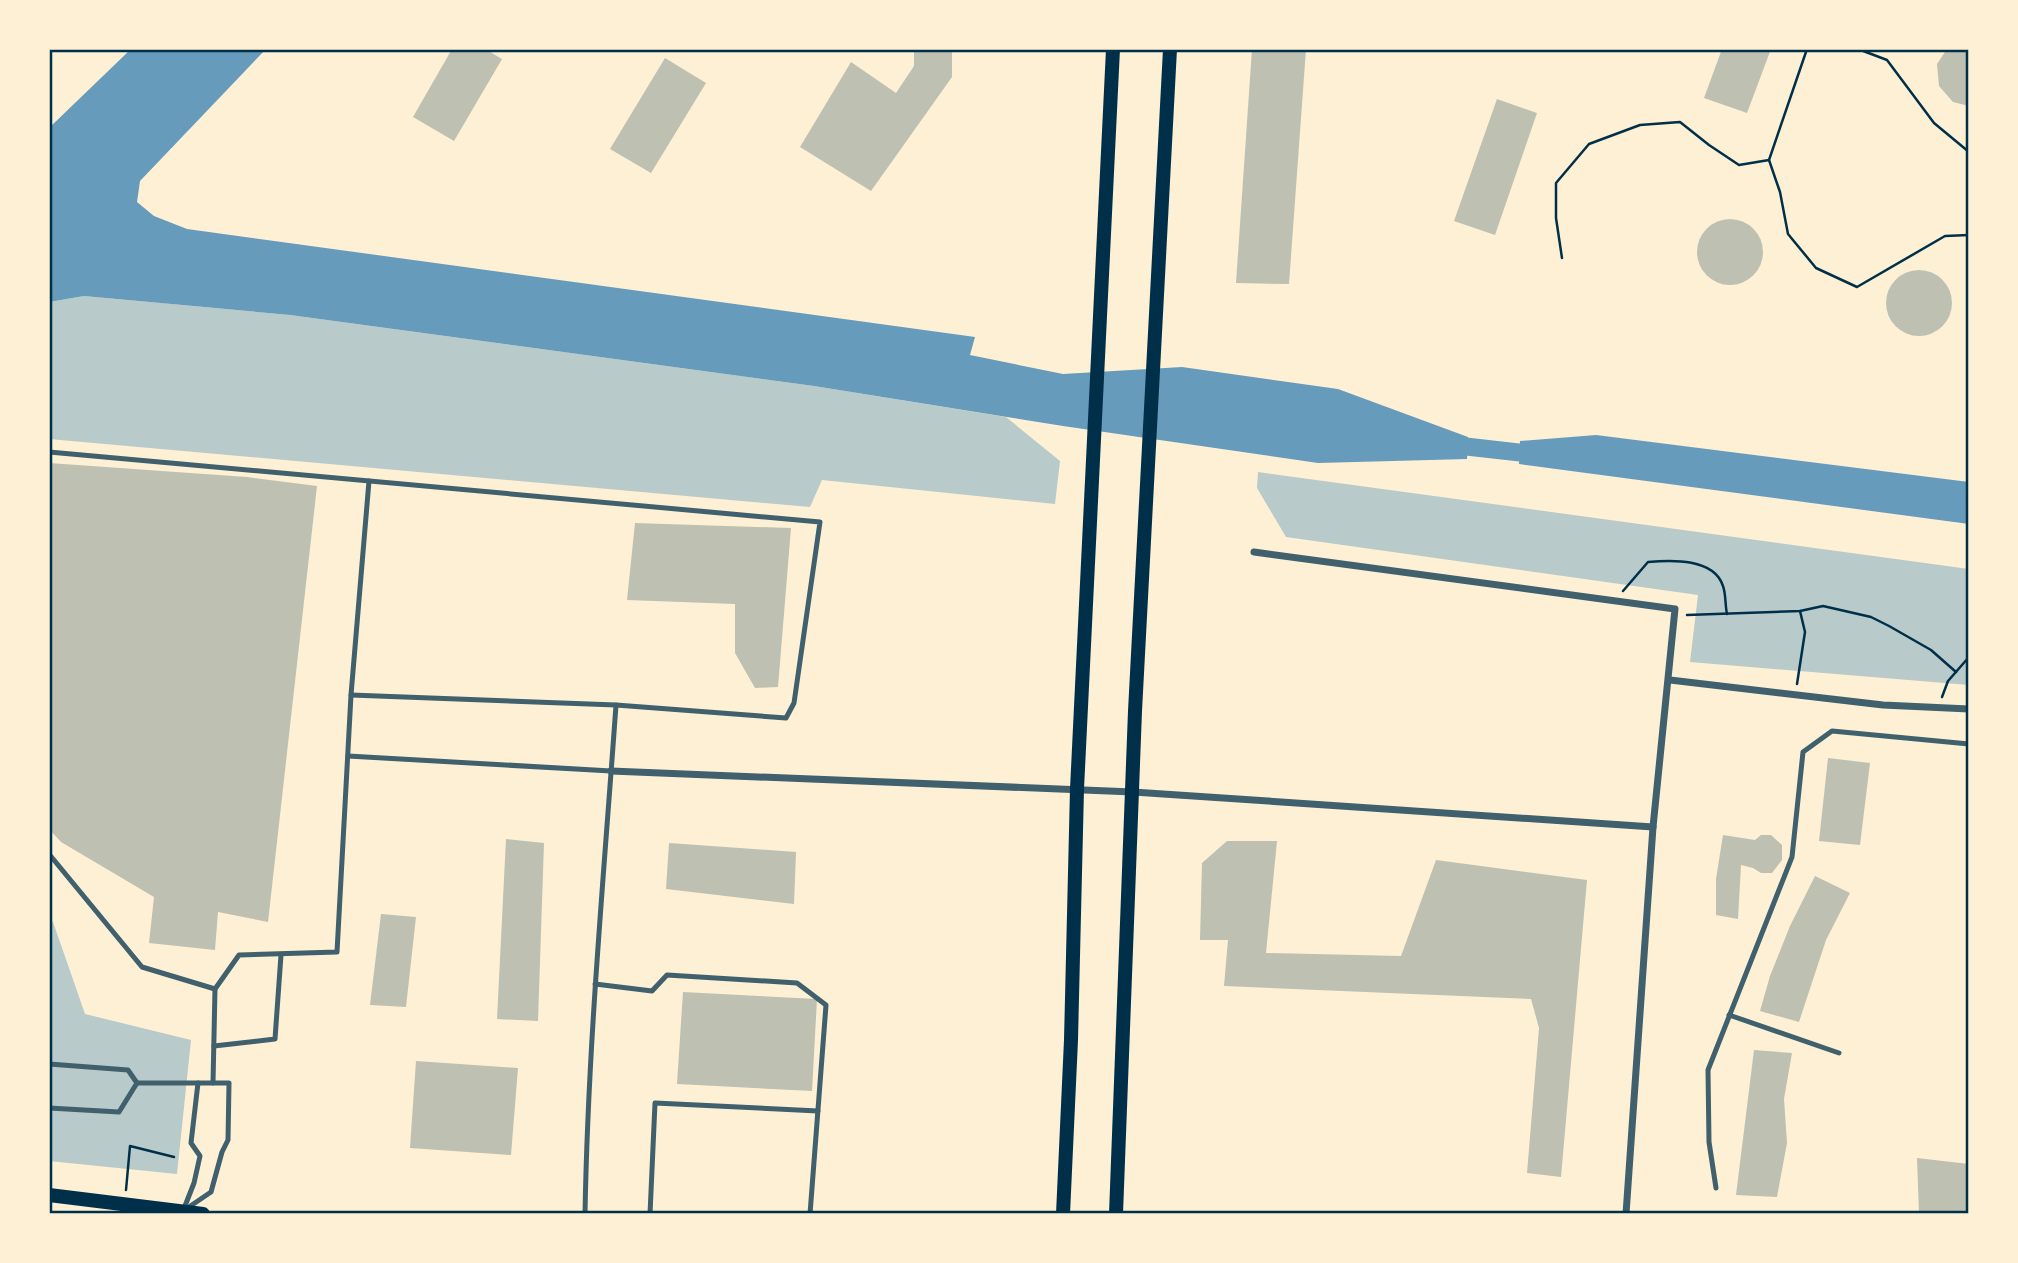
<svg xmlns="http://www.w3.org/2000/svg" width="2018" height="1263" font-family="Karla,sans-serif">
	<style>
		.green { fill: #b9caca }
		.water { fill: #669bbc }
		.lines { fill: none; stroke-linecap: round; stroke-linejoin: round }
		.canal { stroke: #669bbc; stroke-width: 18 }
		.building { fill: #bec0b2 }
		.path { stroke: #003049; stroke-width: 2.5 }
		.service { stroke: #3f606c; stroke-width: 5 }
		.minor { stroke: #3f606c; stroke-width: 7 }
		.secondary { stroke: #003049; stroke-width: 14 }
		.neatline { fill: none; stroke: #003049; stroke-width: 2.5 }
	</style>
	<rect width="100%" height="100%" fill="#fdf0d5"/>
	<g class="green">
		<path d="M 84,296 L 290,315 L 814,386 L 1006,417 L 1060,461 L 1055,504 L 822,480 L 810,507 L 49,439 L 49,302 Z"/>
		<path d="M 1258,472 L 1969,569 L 1969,685 L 1690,662 L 1698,595 L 1286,537 L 1257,488 Z"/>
		<path d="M 49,918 L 53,922 L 85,1014 L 191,1040 L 177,1174 L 49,1161 Z"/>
	</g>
	<g class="water">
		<path d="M 131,49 L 266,49 L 140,181 L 137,202 L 154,216 L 187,229 L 975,337 L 970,355 L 1063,374 L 1182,367 L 1338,389 L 1468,437 L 1467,459 L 1318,463 L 1063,426 L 814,386 L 290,315 L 84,296 L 49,302 L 49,128 Z"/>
		<path d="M 1596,435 L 1969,482 L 1969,524 L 1519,464 L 1520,441 Z"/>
	</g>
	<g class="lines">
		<path class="canal" d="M 1444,444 L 1541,455"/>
	</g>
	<g class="building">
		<path d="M 452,49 L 485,49 L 502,59 L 454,141 L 413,117 Z"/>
		<path d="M 914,49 L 952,49 L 952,77 L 871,191 L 800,147 L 851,62 L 896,93 L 914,66 Z"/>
		<path d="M 1252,49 L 1306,49 L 1289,284 L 1236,283 Z"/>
		<path d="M 1722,49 L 1771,49 L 1747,113 L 1704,98 Z"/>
		<path d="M 1947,49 L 1969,49 L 1969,106 L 1953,102 L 1939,86 L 1937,64 Z"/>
		<path d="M 665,58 L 706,83 L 651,173 L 610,149 Z"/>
		<path d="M 1497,99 L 1537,113 L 1495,235 L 1454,221 Z"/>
		<circle cx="1730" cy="252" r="33"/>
		<circle cx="1919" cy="303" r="33"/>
		<path d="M 49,463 L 247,477 L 317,486 L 268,922 L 218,912 L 215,950 L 149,943 L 154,897 L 61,842 L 49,829 Z"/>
		<path d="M 635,523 L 791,528 L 778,687 L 755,688 L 735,653 L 735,604 L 627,600 Z"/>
		<path d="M 1828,758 L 1870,763 L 1860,845 L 1819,841 Z"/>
		<path d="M 1723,835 L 1755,840 L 1761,835 L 1771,835 L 1782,845 L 1782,860 L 1772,873 L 1761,873 L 1753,868 L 1741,865 L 1738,919 L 1716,915 L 1716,879 Z"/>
		<path d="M 506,839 L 544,843 L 538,1021 L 497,1019 Z"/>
		<path d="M 1227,841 L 1277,841 L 1266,953 L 1401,956 L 1436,860 L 1587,880 L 1561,1177 L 1527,1173 L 1539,1028 L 1531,999 L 1224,986 L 1228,940 L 1200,940 L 1202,863 Z"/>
		<path d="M 669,843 L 796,852 L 794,904 L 666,889 Z"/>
		<path d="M 1815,876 L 1850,893 L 1826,940 L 1799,1022 L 1760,1011 L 1770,976 L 1790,926 Z"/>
		<path d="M 381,914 L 416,917 L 406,1007 L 370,1005 Z"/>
		<path d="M 683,992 L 817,999 L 812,1091 L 677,1084 Z"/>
		<path d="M 1754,1050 L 1792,1053 L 1784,1099 L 1787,1143 L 1777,1197 L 1736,1195 Z"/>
		<path d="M 416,1061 L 518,1068 L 511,1155 L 410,1148 Z"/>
		<path d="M 1917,1158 L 1969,1164 L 1969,1214 L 1919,1214 Z"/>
	</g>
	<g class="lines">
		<g class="path">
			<path d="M 1807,49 L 1769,160 L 1780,192 L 1788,234 L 1816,268 L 1857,287 L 1945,236 L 1969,235"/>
			<path d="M 1858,49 L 1887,60 L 1934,123 L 1969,152"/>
			<path d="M 1562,258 L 1556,218 L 1556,183 L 1589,144 L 1640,125 L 1680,122 L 1709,145 L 1739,165 L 1769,160"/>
			<path d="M 1623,591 L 1648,562 C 1672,560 1714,558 1723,586 C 1726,594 1725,605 1727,614"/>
			<path d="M 1687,615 L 1800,611 L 1823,606 L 1871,617 L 1889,626 L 1931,650 L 1956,672"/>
			<path d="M 1797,684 L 1805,632 L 1800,611"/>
			<path d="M 1942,697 L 1948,681 L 1969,657"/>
			<path d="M 126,1190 L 130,1146 L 174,1157"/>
		</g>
		<g class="service">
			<path d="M 49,452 L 820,522 L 794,703 L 786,718 L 616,705 C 604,874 588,1044 585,1214"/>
			<path d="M 351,695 L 616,705"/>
			<path d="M 348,756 L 611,771"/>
			<path d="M 49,854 L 142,967 L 215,989 L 213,1083"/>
			<path d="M 595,984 L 652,991 L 667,975 L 797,983 L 826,1005 L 810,1214"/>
			<path d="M 215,989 L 239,955 L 337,952 L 351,695 L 369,481"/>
			<path d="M 1729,1015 L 1839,1053"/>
			<path d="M 214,1046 L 275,1039 L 281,955"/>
			<path d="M 49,1064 L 128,1070 L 137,1083"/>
			<path d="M 137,1083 L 229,1083 L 228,1140 L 222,1152 L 211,1192 L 186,1209"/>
			<path d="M 49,1108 L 119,1112 L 137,1083"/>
			<path d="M 1716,1188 L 1709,1142 L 1708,1070 L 1792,857 L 1803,752 L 1832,731 L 1969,744"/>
			<path d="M 183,1211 L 194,1183 L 200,1156 L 191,1143 L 198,1083"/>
			<path d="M 650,1214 L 655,1103 L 818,1111"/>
		</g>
		<g class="minor">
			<path d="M 1254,552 L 1675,609 L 1653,827 L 1626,1214"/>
			<path d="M 1670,680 L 1883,705 L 1969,709"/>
			<path d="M 611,771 L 1133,792 L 1653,827"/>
		</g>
		<g class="secondary">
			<path d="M 49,1195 L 203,1214"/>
			<path d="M 1063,1214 L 1071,1040 L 1077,789 L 1113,49"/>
			<path d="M 1116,1214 L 1135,711 L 1170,49"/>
		</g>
	</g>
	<rect width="2018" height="1263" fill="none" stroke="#fdf0d5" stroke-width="102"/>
	<rect x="51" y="51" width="1916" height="1161" class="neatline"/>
</svg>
